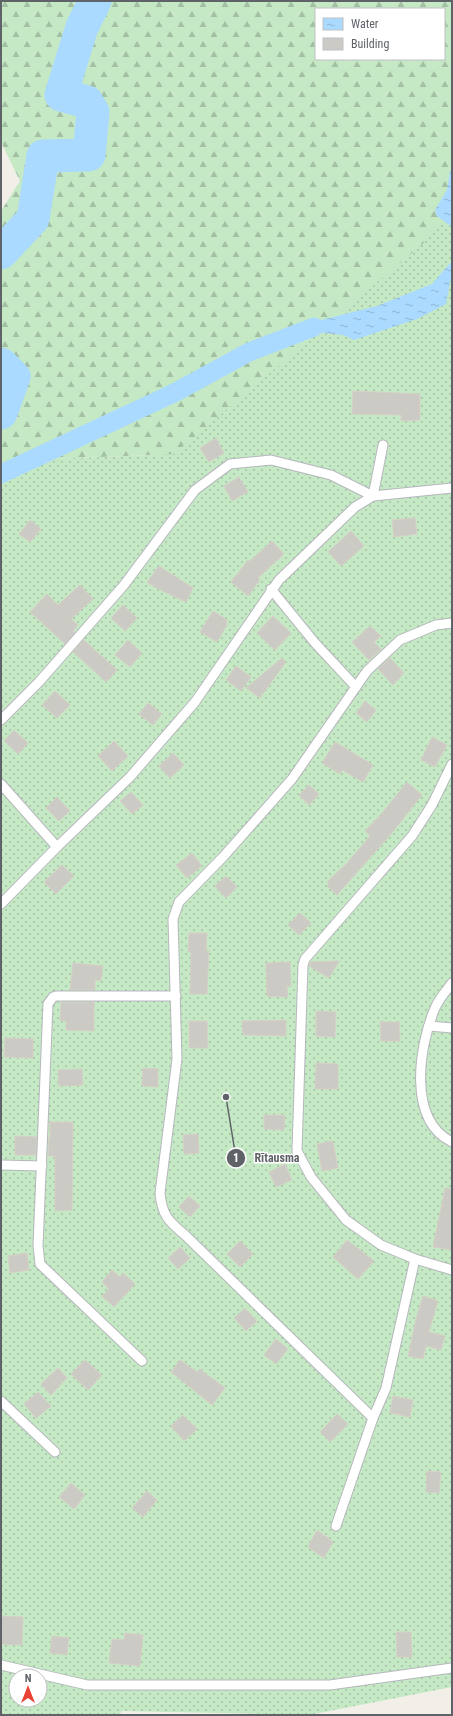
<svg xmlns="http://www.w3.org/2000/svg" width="453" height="1716" font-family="'Roboto Condensed',sans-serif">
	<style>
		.grass { fill: url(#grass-dots); fill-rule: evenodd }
		.forest { fill: url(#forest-firs); fill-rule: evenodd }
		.water { fill: url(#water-ripples) }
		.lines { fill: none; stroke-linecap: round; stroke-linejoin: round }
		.canal { stroke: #aadaff; stroke-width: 19 }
		.river { stroke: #aadaff; stroke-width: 33 }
		.building { fill: #cccac5; stroke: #d6d1c6 }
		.lane-casing { stroke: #b5b8bc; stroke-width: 11 }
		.lane { stroke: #fff; stroke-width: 9 }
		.leader { fill: none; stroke: #5f6368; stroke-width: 1.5 }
		.callout-dot { fill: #5f6368; stroke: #fff; stroke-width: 1.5 }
		.mark-label { font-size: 12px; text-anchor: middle; font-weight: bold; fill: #fff }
		.callout-label { font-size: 12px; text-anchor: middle; font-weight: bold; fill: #5f6368; stroke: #fff; stroke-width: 3; stroke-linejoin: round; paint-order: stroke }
	</style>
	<defs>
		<pattern id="grass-dots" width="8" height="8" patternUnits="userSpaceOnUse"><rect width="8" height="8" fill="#c5e8c5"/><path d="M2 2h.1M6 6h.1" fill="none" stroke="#a3c0a4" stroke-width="1.8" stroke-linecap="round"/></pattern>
		<pattern id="forest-firs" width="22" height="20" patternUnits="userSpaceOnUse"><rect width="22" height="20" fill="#c5e8c5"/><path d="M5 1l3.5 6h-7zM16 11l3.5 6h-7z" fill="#a3c0a4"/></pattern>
		<pattern id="water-ripples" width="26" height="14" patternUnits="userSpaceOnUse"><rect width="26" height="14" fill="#aadaff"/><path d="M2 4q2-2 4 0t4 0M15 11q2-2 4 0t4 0" fill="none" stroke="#8eb4d2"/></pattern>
	</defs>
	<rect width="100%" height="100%" fill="#f1efe8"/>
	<path class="grass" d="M 452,156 L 452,1687 L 309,1715 L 122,1711 L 119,1715 L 1,1715 L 1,461 L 151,455 ZM 16,1676 L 40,1676 L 40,1700 L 16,1700 Z"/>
	<path class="forest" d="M 1,1 L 452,1 L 452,207 L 426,241 L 174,454 L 1,461 L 1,211 L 20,181 L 1,142 ZM 316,9 L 444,9 L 444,59 L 316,59 Z"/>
	<g class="water">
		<path d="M 452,169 L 452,227 L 437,216 L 435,210 L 447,190 L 450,171 Z"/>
		<path d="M 452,261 L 452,279 L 450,282 L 446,304 L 417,319 L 354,340 L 343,335 L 315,332 L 313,322 L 377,306 L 432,284 Z"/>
	</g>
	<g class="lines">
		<path class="canal" d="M 1,474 L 176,392 L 249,352 L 314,327"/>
		<g class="river">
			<path d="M 1,253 L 33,219 L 43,156 L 89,155 L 93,112 L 87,102 L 61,95 L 82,27 L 95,1"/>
			<path d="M 1,364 L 14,377 L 1,413"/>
		</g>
	</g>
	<g class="building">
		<path d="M 353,391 L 420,394 L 420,420 L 401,421 L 401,415 L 352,414 Z"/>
		<path d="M 216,438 L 224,453 L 209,462 L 200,448 Z"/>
		<path d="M 239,477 L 248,492 L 232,501 L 224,486 Z"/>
		<path d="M 415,518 L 417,534 L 394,537 L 392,520 Z"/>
		<path d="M 30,520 L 41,529 L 30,542 L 19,534 Z"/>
		<path d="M 351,531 L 364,546 L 341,566 L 328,552 Z"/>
		<path d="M 272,541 L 284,554 L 258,578 L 260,580 L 248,596 L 231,582 L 248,560 L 250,561 Z"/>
		<path d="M 159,566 L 193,588 L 186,602 L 156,588 L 147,582 Z"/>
		<path d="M 80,585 L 93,599 L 71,619 L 78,625 L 73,631 L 75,632 L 65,644 L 30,612 L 47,594 L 58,605 Z"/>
		<path d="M 123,605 L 137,618 L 125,631 L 111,618 Z"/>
		<path d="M 213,611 L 227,620 L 227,625 L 217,642 L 200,632 Z"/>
		<path d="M 273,616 L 291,633 L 275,650 L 257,633 Z"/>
		<path d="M 370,626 L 381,636 L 374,642 L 381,649 L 369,660 L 352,642 Z"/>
		<path d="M 84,640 L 117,670 L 106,682 L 73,652 Z"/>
		<path d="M 128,640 L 142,653 L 130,667 L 115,655 Z"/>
		<path d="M 282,658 L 286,662 L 260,698 L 246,688 Z"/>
		<path d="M 390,658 L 404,673 L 393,685 L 378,669 Z"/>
		<path d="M 236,666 L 251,677 L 241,691 L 226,680 Z"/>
		<path d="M 55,691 L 70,705 L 57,718 L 42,705 Z"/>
		<path d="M 365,701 L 376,710 L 367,722 L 356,713 Z"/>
		<path d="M 148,703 L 162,714 L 153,725 L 139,714 Z"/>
		<path d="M 14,730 L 28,743 L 18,754 L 4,741 Z"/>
		<path d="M 432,737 L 447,745 L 435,767 L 421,760 Z"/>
		<path d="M 114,741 L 128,756 L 112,771 L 98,756 Z"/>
		<path d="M 335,742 L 373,765 L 363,782 L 342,770 L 340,774 L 322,763 Z"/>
		<path d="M 173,753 L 184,765 L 170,778 L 159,766 Z"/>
		<path d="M 407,782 L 422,795 L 392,833 L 337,895 L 327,886 L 329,884 L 327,882 L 346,864 L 370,836 L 365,831 L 382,813 Z"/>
		<path d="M 309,785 L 319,794 L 309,805 L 299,795 Z"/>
		<path d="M 131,792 L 143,805 L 132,814 L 120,801 Z"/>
		<path d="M 57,797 L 70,811 L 59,821 L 46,808 Z"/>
		<path d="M 192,853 L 202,866 L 187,878 L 176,865 Z"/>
		<path d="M 62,865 L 74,876 L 56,894 L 44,882 Z"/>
		<path d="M 226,876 L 237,887 L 226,898 L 215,886 Z"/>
		<path d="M 300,913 L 311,923 L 299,935 L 288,925 Z"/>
		<path d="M 189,933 L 207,933 L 206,951 L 209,951 L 207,994 L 190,994 L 191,952 L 188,952 Z"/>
		<path d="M 339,961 L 329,978 L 309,966 L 311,962 Z"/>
		<path d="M 290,962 L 291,986 L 287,986 L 288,997 L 267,996 L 266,963 Z"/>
		<path d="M 73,963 L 103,966 L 101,981 L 95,980 L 95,990 L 70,990 Z"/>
		<path d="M 61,1002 L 94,1002 L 94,1031 L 66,1030 L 66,1021 L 60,1021 Z"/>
		<path d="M 316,1011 L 336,1012 L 335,1037 L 316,1036 Z"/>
		<path d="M 286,1020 L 286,1036 L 243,1035 L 242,1021 Z"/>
		<path d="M 189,1021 L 207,1021 L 208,1048 L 189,1048 Z"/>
		<path d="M 380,1022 L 399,1022 L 400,1041 L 381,1041 Z"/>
		<path d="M 5,1038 L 33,1039 L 33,1058 L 4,1057 Z"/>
		<path d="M 316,1063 L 338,1064 L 338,1089 L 315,1089 Z"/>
		<path d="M 143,1068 L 158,1069 L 158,1087 L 142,1086 Z"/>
		<path d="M 82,1069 L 83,1085 L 59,1086 L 58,1070 Z"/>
		<path d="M 264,1115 L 285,1115 L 284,1130 L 264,1129 Z"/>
		<path d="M 50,1122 L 73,1122 L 72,1210 L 55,1211 L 55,1156 L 48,1156 L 49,1137 L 50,1137 Z"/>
		<path d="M 198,1134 L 199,1153 L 184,1154 L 183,1135 Z"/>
		<path d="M 15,1136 L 37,1137 L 36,1155 L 15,1155 Z"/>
		<path d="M 333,1141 L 338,1168 L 322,1171 L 317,1144 Z"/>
		<path d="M 285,1164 L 292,1180 L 276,1187 L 269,1172 Z"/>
		<path d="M 445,1188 L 452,1189 L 452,1250 L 433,1247 Z"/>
		<path d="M 189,1196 L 200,1206 L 190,1217 L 179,1207 Z"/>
		<path d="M 347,1240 L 374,1261 L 358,1279 L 333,1257 Z"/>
		<path d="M 240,1241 L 253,1254 L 240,1267 L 227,1254 Z"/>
		<path d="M 180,1247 L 190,1258 L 178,1269 L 168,1258 Z"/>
		<path d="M 27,1253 L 29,1270 L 10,1273 L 8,1256 Z"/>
		<path d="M 112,1270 L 120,1277 L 123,1273 L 135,1284 L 114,1307 L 102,1296 L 109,1289 L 102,1282 Z"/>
		<path d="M 423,1296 L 438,1301 L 429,1332 L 445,1336 L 441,1350 L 426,1346 L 423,1359 L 408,1356 L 417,1315 Z"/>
		<path d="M 245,1308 L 257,1321 L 246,1331 L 234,1318 Z"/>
		<path d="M 276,1339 L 288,1349 L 276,1364 L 264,1355 Z"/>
		<path d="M 85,1360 L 102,1375 L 88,1390 L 71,1374 Z"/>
		<path d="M 180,1360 L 197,1372 L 200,1369 L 225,1388 L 212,1405 L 171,1372 Z"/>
		<path d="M 58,1368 L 67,1378 L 51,1395 L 41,1384 Z"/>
		<path d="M 38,1392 L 51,1406 L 36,1418 L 24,1404 Z"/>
		<path d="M 393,1396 L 413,1400 L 410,1417 L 390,1413 Z"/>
		<path d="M 337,1414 L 348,1424 L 330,1442 L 320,1432 Z"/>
		<path d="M 183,1415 L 197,1429 L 184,1441 L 171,1426 Z"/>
		<path d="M 427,1471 L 441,1472 L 439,1493 L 426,1492 Z"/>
		<path d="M 71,1483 L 85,1495 L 74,1509 L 59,1497 Z"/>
		<path d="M 147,1491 L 157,1500 L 143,1517 L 132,1508 Z"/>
		<path d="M 317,1530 L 333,1542 L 324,1558 L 308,1547 Z"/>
		<path d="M 1,1616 L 23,1617 L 22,1645 L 1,1644 Z"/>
		<path d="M 396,1632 L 411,1632 L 412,1657 L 397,1657 Z"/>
		<path d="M 125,1633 L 143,1635 L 140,1666 L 109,1663 L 112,1639 L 124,1640 Z"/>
		<path d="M 52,1636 L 69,1638 L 67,1655 L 50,1653 Z"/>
	</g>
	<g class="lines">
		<defs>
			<g id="lane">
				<path d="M 271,589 L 315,643 L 356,687"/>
				<path d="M 1,720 L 39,682 L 124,585 L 195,490 L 230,464 L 271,460 L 331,475 L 373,496 L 383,445"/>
				<path d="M 452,764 L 432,805 L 412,836 L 305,959 L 303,965 L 297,1151 L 311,1177 L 346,1220 L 381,1245 L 415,1259 L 452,1270"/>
				<path d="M 1,784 L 57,847"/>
				<path d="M 1,904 L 57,847 L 130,777 L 195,702 L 279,580 L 355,507 L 373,496 L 452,488"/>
				<path d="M 452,983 C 446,991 439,999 435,1008 C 419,1046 407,1120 452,1142"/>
				<path d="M 429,1026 L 452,1028"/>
				<path d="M 1,1165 L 42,1166"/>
				<path d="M 142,1361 L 40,1264 L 38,1246 L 48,1004 L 53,997 L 56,996 L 176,996"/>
				<path d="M 1,1401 L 55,1452"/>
				<path d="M 373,1418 L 185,1235 C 168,1221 162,1215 160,1193 L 177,1059 L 173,919 L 179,902 L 223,857 L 292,779 L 367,671 L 400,640 L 436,625 L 452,623"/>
				<path d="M 336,1526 L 373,1418 L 386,1388 L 415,1259"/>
				<path d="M 1,1665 L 87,1685 L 330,1685 L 452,1668"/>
			</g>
		</defs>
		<use href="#lane" class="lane-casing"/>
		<use href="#lane" class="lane"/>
	</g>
	<path class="leader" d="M226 1097L236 1158"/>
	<g class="callout-dot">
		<circle cx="226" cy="1097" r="4"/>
		<circle cx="236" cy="1158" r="10"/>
	</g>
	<g class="mark-label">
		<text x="236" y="1162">1</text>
	</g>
	<g class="callout-label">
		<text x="277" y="1162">Rītausma</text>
	</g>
	<rect width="453" height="1716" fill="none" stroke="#5f6368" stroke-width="4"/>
	<rect x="315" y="8" width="130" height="52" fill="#ffffff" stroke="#bfc1c3"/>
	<rect x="323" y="18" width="20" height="12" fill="url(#water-ripples)" stroke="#bfc1c3"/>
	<text x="351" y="28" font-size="12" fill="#5f6368">Water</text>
	<rect x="323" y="38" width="20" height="12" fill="#cccac5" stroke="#bfc1c3"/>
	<text x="351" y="48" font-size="12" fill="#5f6368">Building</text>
	<g transform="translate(28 1688)"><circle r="19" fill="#ffffff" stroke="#bfc1c3"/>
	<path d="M0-3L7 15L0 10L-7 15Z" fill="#ea4335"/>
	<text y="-6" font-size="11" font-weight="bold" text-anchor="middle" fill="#5f6368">N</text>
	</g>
</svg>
